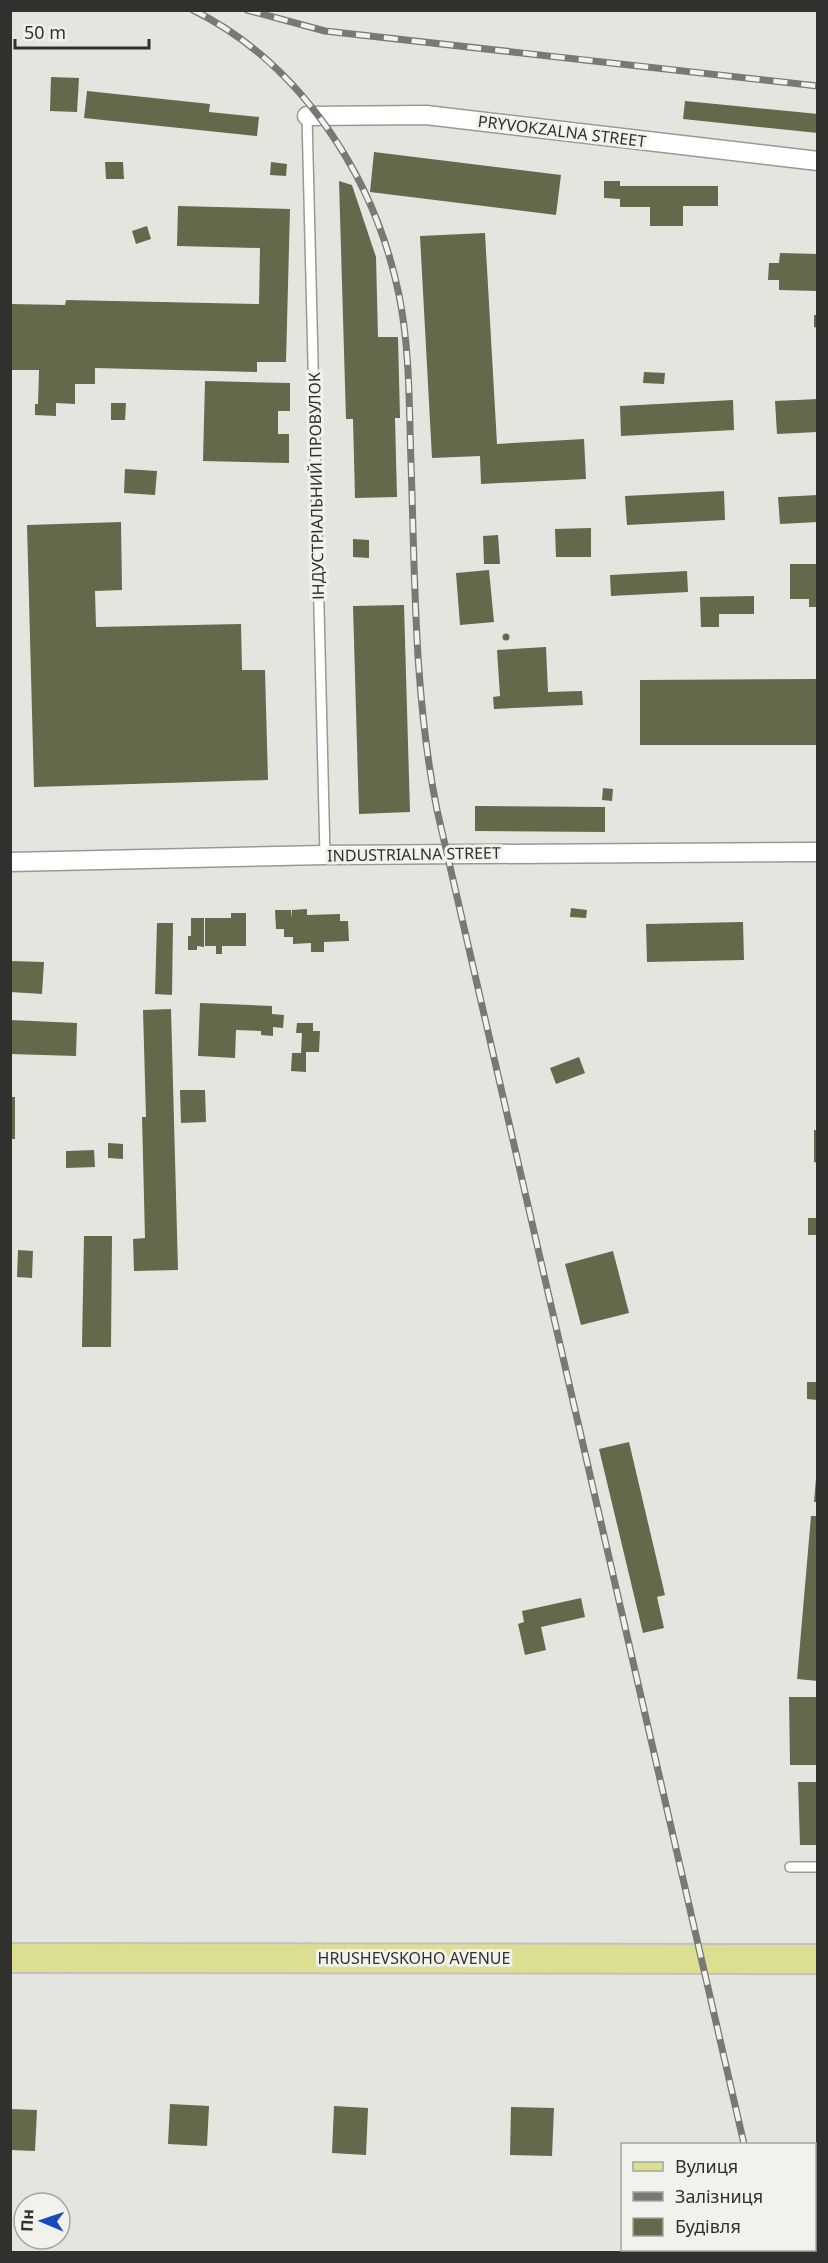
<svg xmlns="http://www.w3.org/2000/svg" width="828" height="2263" font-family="'Noto Sans',sans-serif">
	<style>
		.building { fill: #65684a }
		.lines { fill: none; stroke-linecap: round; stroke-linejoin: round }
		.lane-casing { stroke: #999994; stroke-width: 12 }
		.street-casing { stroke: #999994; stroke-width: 21 }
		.primary-casing { stroke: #c1c1c0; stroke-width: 32 }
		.lane { stroke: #fff; stroke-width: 9 }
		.street { stroke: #fff; stroke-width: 18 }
		.primary { stroke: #dcdf91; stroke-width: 28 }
		.rail-casing { stroke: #787874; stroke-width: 7 }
		.rail { stroke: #f2f2ed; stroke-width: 4.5; stroke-dasharray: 14; stroke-linecap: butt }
		.labels { text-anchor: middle; stroke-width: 6; stroke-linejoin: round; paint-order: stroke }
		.street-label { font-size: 16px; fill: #30312e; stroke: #f2f2ed }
	</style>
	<rect width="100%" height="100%" fill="#e5e5e0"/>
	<g class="building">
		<path d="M 51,77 L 79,78 L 77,112 L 50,111 Z"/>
		<path d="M 87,91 L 210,104 L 209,112 L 259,117 L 257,136 L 84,118 Z"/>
		<path d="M 685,101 L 818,114 L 818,133 L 683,119 Z"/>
		<path d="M 374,152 L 561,175 L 556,215 L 370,192 Z"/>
		<path d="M 105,162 L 123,162 L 124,179 L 106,179 Z"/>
		<path d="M 271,162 L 287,164 L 286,176 L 270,175 Z"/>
		<path d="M 339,181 L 352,185 L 376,257 L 378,337 L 398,337 L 400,418 L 395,418 L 397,497 L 355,498 L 353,419 L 346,419 Z"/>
		<path d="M 604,181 L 620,181 L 620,186 L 718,186 L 718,206 L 683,206 L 683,226 L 650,226 L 650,207 L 620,207 L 620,199 L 604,198 Z"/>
		<path d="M 178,206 L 290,209 L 286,362 L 257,362 L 257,372 L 95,368 L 95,384 L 75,384 L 75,404 L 56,403 L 56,416 L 35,415 L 35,404 L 38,404 L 39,370 L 10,370 L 10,304 L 65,305 L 66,300 L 259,304 L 260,248 L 177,246 Z"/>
		<path d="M 147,226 L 151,239 L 136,244 L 132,231 Z"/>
		<path d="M 485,233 L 497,444 L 584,439 L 586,479 L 481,484 L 480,456 L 432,458 L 420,236 Z"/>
		<path d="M 780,253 L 818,254 L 818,291 L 779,290 L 779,280 L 768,280 L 769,263 L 779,263 Z"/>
		<path d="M 814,315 L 818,315 L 818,328 L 814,327 Z"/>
		<path d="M 644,372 L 665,373 L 664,384 L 643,383 Z"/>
		<path d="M 205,381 L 290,383 L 290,411 L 278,411 L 278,434 L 289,434 L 289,463 L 203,461 Z"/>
		<path d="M 818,399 L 818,432 L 777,434 L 775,401 Z"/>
		<path d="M 733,400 L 734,430 L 621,436 L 620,406 Z"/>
		<path d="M 111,403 L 126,403 L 125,420 L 111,420 Z"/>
		<path d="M 125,469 L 157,471 L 155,495 L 124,493 Z"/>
		<path d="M 724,491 L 725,520 L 627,525 L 625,496 Z"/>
		<path d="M 818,495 L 818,522 L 780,524 L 778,497 Z"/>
		<path d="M 121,522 L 122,590 L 95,591 L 96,627 L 241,624 L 242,670 L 265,670 L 268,780 L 34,787 L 27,525 Z"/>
		<path d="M 591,528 L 591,557 L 556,557 L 555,529 Z"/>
		<path d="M 498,535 L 500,564 L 484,564 L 483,536 Z"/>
		<path d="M 353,539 L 369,540 L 369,558 L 353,557 Z"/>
		<path d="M 790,564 L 818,564 L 818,607 L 809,607 L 809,599 L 790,599 Z"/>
		<path d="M 489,570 L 494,622 L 460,625 L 456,573 Z"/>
		<path d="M 687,571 L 688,592 L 611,596 L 610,575 Z"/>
		<path d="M 754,596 L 754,614 L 719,614 L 719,627 L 701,627 L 700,597 Z"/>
		<path d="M 404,605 L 410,812 L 359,814 L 353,606 Z"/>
		<circle cx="506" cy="637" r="3.5"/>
		<path d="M 546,647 L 548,692 L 582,691 L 583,705 L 494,709 L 493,697 L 500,696 L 497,650 Z"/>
		<path d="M 818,679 L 818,745 L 640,745 L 640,680 Z"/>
		<path d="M 603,788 L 613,789 L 612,801 L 602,800 Z"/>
		<path d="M 475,806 L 605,807 L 605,832 L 475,831 Z"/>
		<path d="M 571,908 L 587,910 L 586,918 L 570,917 Z"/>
		<path d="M 307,909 L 307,915 L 340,914 L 340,921 L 348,921 L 349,941 L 324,942 L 324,952 L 311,952 L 311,943 L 293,944 L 293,937 L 284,937 L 284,929 L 276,929 L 275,910 L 291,910 L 292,918 L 292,910 Z"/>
		<path d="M 231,913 L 246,913 L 246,946 L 222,946 L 222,954 L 216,954 L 216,946 L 205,946 L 205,918 L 231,918 Z"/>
		<path d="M 191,918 L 204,918 L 204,947 L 197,946 L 197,950 L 188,950 L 188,936 L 191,936 Z"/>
		<path d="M 743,922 L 744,960 L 647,962 L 646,924 Z"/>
		<path d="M 157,923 L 173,923 L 172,995 L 155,994 Z"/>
		<path d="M 10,961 L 44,962 L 42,994 L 10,992 Z"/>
		<path d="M 200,1003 L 272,1006 L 272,1014 L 284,1015 L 283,1028 L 273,1027 L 273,1036 L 261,1035 L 261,1031 L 236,1030 L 235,1058 L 198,1056 Z"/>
		<path d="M 171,1009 L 178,1270 L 134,1271 L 133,1239 L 145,1238 L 142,1117 L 146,1117 L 143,1010 Z"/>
		<path d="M 10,1020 L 77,1023 L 76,1056 L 10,1054 Z"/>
		<path d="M 297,1023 L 313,1023 L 313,1031 L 320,1031 L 319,1052 L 306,1052 L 306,1072 L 291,1071 L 292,1053 L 301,1053 L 302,1033 L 296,1033 Z"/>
		<path d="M 579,1057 L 585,1073 L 556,1084 L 550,1068 Z"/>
		<path d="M 180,1090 L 205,1090 L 206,1122 L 181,1123 Z"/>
		<rect x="10" y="1097" width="5" height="42"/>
		<path d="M 814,1130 L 818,1130 L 818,1163 L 814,1162 Z"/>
		<path d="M 108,1143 L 123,1144 L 123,1159 L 108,1158 Z"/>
		<path d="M 94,1150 L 95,1167 L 66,1168 L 66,1151 Z"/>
		<rect x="808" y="1218" width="10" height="17"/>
		<path d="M 84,1236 L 112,1236 L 111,1347 L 82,1347 Z"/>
		<path d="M 18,1250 L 33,1251 L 32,1278 L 17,1277 Z"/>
		<path d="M 613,1251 L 629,1313 L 581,1325 L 565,1264 Z"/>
		<path d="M 807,1382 L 818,1382 L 818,1400 L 807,1399 Z"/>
		<path d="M 629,1442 L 665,1595 L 657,1597 L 664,1628 L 643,1633 L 599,1449 Z"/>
		<path d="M 816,1478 L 818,1478 L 818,1502 L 814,1502 Z"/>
		<path d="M 811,1516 L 818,1516 L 818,1681 L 797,1679 Z"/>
		<path d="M 581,1598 L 585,1617 L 541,1627 L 546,1650 L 525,1655 L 518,1624 L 524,1622 L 522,1611 Z"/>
		<path d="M 789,1697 L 818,1697 L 818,1765 L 790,1765 Z"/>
		<path d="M 798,1782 L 818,1782 L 818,1845 L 800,1845 Z"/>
		<path d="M 170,2104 L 209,2106 L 207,2146 L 168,2144 Z"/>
		<path d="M 334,2106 L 368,2108 L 366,2155 L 332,2153 Z"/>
		<path d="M 511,2107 L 554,2108 L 552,2156 L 510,2155 Z"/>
		<path d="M 10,2109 L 37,2110 L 35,2151 L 10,2150 Z"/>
	</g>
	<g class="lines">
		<defs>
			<g id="lane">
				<path d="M 307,116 L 325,855"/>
				<path d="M 790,1867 L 818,1867"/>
			</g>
			<g id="street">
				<path d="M 307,116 L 426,115 L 818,161"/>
				<path d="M 10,862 L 325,855 L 818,852"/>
			</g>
			<path id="primary" d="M 10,1958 L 818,1959"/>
		</defs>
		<use href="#lane" class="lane-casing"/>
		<use href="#street" class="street-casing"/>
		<use href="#primary" class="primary-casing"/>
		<use href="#lane" class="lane"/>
		<use href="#street" class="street"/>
		<use href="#primary" class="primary"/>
		<defs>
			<g id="rail">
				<path d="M 193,10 C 302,64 375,178 399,295 C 410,349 409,407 411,462 C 415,579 414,695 437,810 L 744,2144"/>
				<path d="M 247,10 L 325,31 L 818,86"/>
				<path d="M 768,2250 L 769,2252"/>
			</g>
		</defs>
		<use href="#rail" class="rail-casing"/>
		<use href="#rail" class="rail"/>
	</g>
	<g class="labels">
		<g class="street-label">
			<text transform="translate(562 131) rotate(7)" y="6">PRYVOKZALNA STREET</text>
			<text transform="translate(316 486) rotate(-91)" y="6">ІНДУСТРІАЛЬНИЙ ПРОВУЛОК</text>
			<text transform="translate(414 854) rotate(-1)" y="6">INDUSTRIALNA STREET</text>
			<text x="414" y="1964">HRUSHEVSKOHO AVENUE</text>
		</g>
	</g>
	<rect width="828" height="2263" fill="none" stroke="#30312e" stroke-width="24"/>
	<rect x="621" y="2143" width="195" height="108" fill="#f2f2ed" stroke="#a4a5a1" stroke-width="1.5"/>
	<rect x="633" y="2162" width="30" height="9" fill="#dcdf91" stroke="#a4a5a1" stroke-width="1.5"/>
	<text x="675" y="2173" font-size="18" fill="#30312e">Вулиця</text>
	<rect x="633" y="2192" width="30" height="9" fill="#787874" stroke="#a4a5a1" stroke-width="1.5"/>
	<text x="675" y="2203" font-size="18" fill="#30312e">Залізниця</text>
	<rect x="633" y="2218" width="30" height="18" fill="#65684a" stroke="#a4a5a1" stroke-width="1.5"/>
	<text x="675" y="2233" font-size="18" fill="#30312e">Будівля</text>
	<g transform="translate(42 2221) rotate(272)"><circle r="28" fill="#f2f2ed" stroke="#a4a5a1" stroke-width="1.5"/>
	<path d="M0-4.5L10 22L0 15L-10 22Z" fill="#154cb8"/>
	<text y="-9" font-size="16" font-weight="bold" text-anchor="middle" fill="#30312e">Пн</text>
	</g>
	<path d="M15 39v9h134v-9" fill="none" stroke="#30312e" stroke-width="3"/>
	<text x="24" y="39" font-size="18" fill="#30312e" stroke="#f2f2ed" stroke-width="4.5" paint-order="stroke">50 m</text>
</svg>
